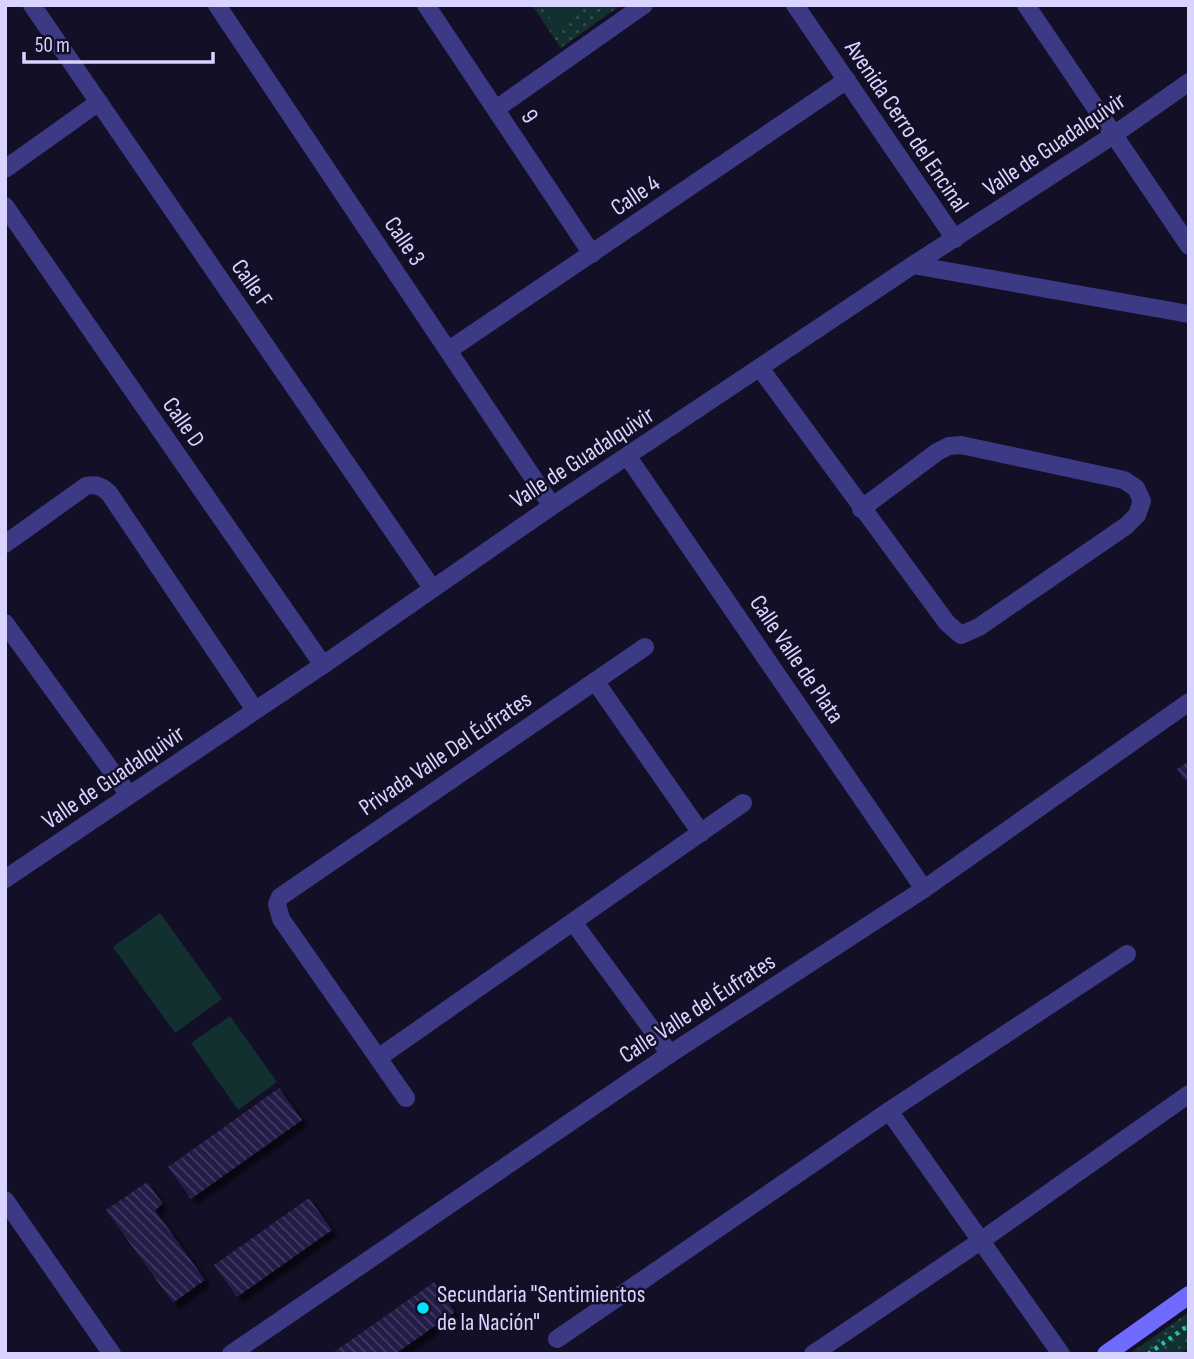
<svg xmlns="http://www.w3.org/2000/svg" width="1194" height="1359" font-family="'Sofia Sans Condensed',sans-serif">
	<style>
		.park { fill: url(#park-dots) }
		.pitch { fill: #12302f }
		.building { fill: url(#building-back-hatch); filter: url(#shadow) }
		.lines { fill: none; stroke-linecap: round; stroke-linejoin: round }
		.path { stroke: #2fb8b0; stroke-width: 4.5; stroke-dasharray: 3.5 5; stroke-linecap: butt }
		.street { stroke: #3d3a85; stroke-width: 18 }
		.secondary { stroke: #6f6bff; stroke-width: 18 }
		.poi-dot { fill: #00e5ff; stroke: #130f26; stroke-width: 2.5 }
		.labels { text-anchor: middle; stroke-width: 5; stroke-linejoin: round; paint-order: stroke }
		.street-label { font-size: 24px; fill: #d9d4ff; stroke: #130f26 }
		.poi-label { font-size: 24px; fill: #d9d4ff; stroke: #130f26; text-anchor: start }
	</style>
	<defs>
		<pattern id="park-dots" width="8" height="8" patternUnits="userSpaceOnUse" patternTransform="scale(1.75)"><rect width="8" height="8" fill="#12302f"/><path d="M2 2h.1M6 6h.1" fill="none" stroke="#344d4e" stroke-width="1.8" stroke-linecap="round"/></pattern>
		<pattern id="building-back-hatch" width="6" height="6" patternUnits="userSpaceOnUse" patternTransform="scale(1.75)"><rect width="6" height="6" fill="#241b47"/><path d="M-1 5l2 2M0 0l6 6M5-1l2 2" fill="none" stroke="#433b63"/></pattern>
		<filter id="shadow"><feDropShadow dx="6" dy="6" stdDeviation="2" flood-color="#0009"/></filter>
	</defs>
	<rect width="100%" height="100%" fill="#130f26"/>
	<g class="park">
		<path d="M 532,5 L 621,5 L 561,48 Z"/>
		<path d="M 1189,1312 L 1189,1348 L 1180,1354 L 1129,1354 Z"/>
	</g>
	<g class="pitch">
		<path d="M 540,5 L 587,5 L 556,27 Z"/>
		<path d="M 160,913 L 222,999 L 175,1033 L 113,947 Z"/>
		<path d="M 230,1016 L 277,1082 L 238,1110 L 191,1043 Z"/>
	</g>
	<g class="building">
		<path d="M 1189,761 L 1189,786 L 1177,769 Z"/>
		<path d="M 279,1088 L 302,1120 L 191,1199 L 168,1167 Z"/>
		<path d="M 147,1182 L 163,1204 L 155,1210 L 205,1280 L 173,1303 L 106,1210 Z"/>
		<path d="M 309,1198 L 332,1230 L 237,1297 L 214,1265 Z"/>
		<path d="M 434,1282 L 455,1312 L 395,1354 L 331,1354 Z"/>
	</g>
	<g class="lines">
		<path class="path" d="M 1148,1354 L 1189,1325"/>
		<g class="street">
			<path d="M 32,5 L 432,588"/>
			<path d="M 217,5 L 552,506"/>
			<path d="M 426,5 L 592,254"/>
			<path d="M 795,5 L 955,239"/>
			<path d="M 1026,5 L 1189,246"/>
			<path d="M 496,109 L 644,5"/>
			<path d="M 5,169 L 99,102"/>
			<path d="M 5,206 L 323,665"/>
			<path d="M 913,265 L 1189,314"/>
			<path d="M 449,350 L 847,80"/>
			<path d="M 760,368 L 947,623 L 961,635 L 979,627 L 1126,526 L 1137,515 L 1142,501 L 1136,488 L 1124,480 L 961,445 L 949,446 L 937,452 L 861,509"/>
			<path d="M 628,457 L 924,889"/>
			<path d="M 5,544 L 86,486 C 97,484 101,486 109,493 L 255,710"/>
			<path d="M 5,623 L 129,795"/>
			<path d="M 595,681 L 701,833"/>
			<path d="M 5,879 L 323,665 L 552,506 L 913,265 L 1112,136 L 1189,82"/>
			<path d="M 573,922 L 670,1054"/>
			<path d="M 378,1058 L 743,803"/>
			<path d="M 406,1098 L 281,919 L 277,904 L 280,897 L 645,647"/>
			<path d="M 889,1111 L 1061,1354"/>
			<path d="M 5,1200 L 112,1354"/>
			<path d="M 557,1339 L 889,1111 L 1127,954"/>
			<path d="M 231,1354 L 670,1054 L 924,889 L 1189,702"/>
			<path d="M 813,1354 L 982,1240 L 1189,1094"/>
		</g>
		<path class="secondary" d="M 1106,1354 L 1189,1295"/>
	</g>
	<circle class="poi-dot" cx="423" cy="1308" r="7"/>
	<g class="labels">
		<g class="street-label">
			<text transform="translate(530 116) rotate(57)" y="8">9</text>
			<text transform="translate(907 126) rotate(56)" y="8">Avenida Cerro del Encinal</text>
			<text transform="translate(1054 144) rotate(-34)" y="8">Valle de Guadalquivir</text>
			<text transform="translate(635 195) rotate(-34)" y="8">Calle 4</text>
			<text transform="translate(405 241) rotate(56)" y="8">Calle 3</text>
			<text transform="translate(252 283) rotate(55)" y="8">Calle F</text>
			<text transform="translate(184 422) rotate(55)" y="8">Calle D</text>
			<text transform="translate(582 457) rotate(-33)" y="8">Valle de Guadalquivir</text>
			<text transform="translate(797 659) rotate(56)" y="8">Calle Valle de Plata</text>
			<text transform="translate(445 753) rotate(-34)" y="8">Privada Valle Del Éufrates</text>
			<text transform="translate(113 777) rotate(-34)" y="8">Valle de Guadalquivir</text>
			<text transform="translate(697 1008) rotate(-33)" y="8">Calle Valle del Éufrates</text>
		</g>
		<g class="poi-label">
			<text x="437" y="1302">Secundaria "Sentimientos<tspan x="437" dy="28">de la Nación"</tspan></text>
		</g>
	</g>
	<rect width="1194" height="1359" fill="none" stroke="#d9d4ff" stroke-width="14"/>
	<path d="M24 52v10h189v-10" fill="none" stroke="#d9d4ff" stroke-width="3.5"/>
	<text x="35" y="52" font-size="21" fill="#d9d4ff" stroke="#130f26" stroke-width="5" paint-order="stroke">50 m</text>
</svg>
